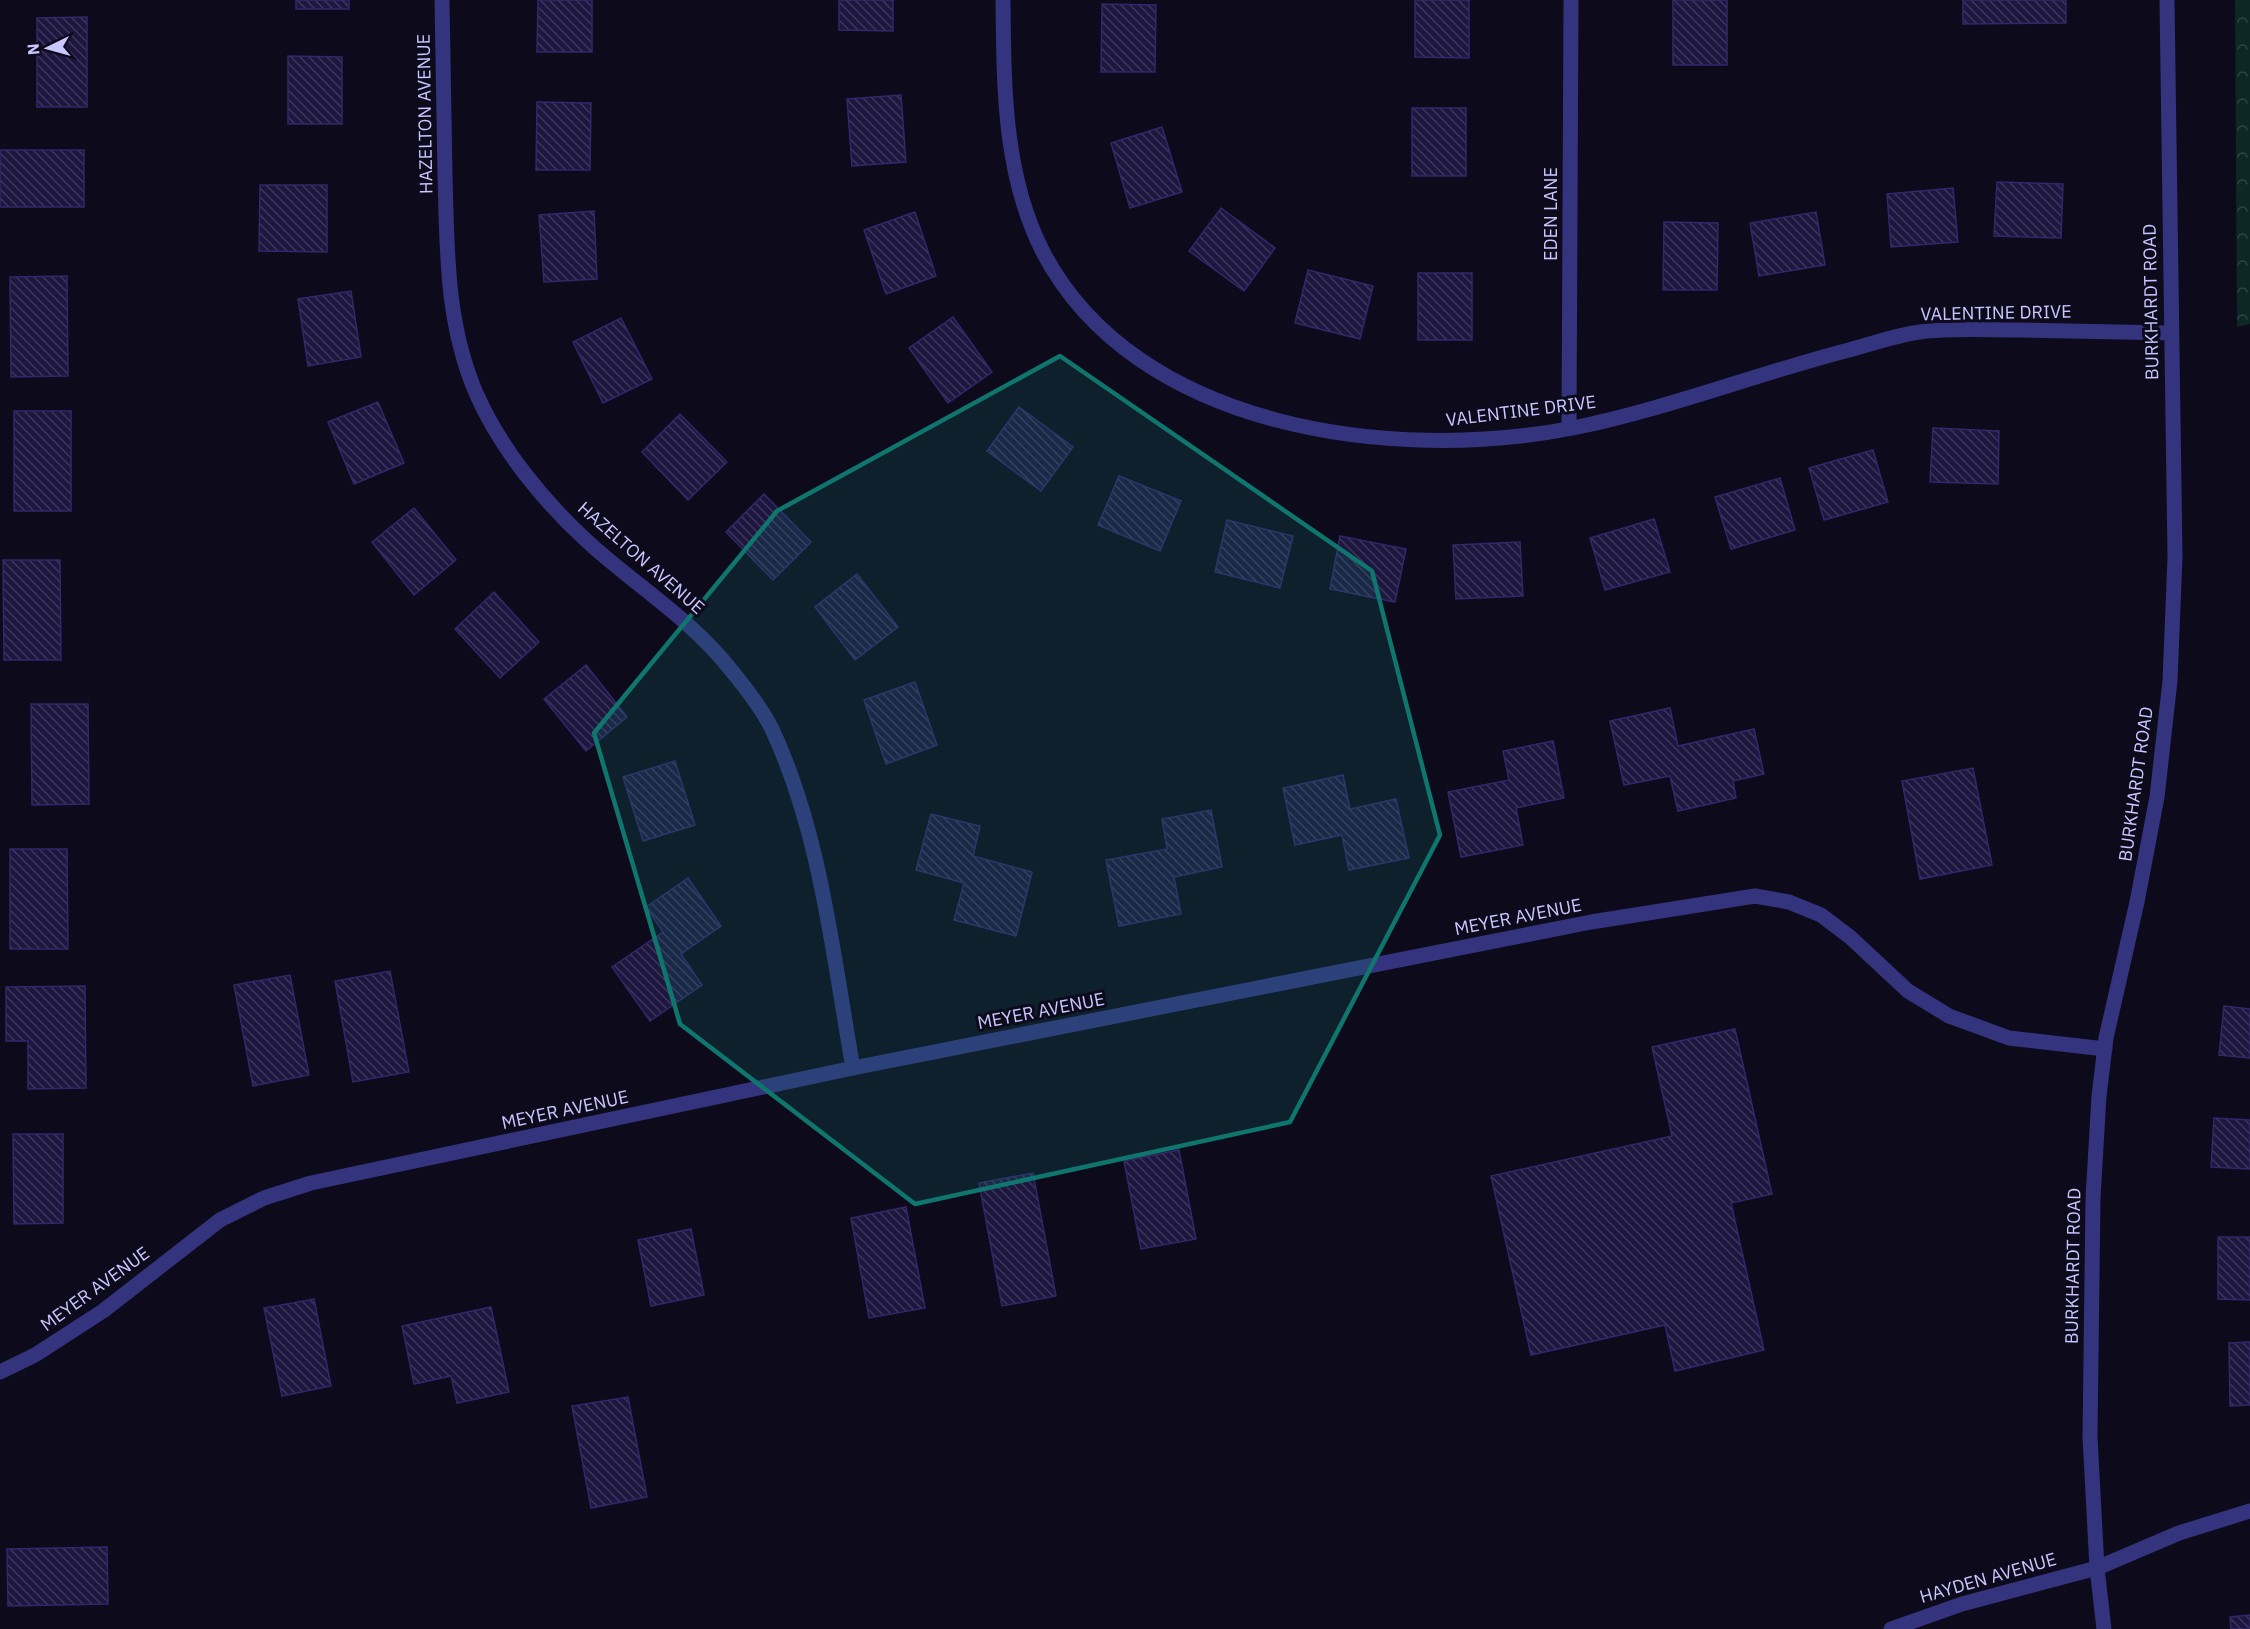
<svg xmlns="http://www.w3.org/2000/svg" width="2250" height="1629" font-family="'IBM Plex Sans',sans-serif">
	<style>
		.forest { fill: url(#forest-crowns) }
		.building { fill: url(#building-back-hatch); stroke: #32276b; stroke-width: 1.5 }
		.lines { fill: none; stroke-linecap: round; stroke-linejoin: round }
		.minor { stroke: #34337d; stroke-width: 15 }
		.tertiary { stroke: #34337d; stroke-width: 15 }
		.marked { fill: #0f766e; fill-opacity: 0.2; stroke: #0f766e; stroke-width: 4.5; stroke-linejoin: round }
		.labels { text-anchor: middle; stroke-width: 6; stroke-linejoin: round; paint-order: stroke }
		.street-label { font-size: 18px; fill: #cac6ff; stroke: #0d0a1c }
	</style>
	<defs>
		<pattern id="forest-crowns" width="20" height="18" patternUnits="userSpaceOnUse" patternTransform="scale(1.5)"><rect width="20" height="18" fill="#0d2725"/><path d="M2 6a3 3 0 1 1 6 0M12 15a3 3 0 1 1 6 0" fill="none" stroke="#2f4546"/></pattern>
		<pattern id="building-back-hatch" width="6" height="6" patternUnits="userSpaceOnUse" patternTransform="scale(1.5)"><rect width="6" height="6" fill="#1d163e"/><path d="M-1 5l2 2M0 0l6 6M5-1l2 2" fill="none" stroke="#3c365b"/></pattern>
	</defs>
	<rect width="100%" height="100%" fill="#0d0a1c"/>
	<path class="forest" d="M 2235,0 L 2250,0 L 2250,324 L 2237,327 Z"/>
	<g class="building">
		<rect x="296" y="0" width="53" height="9"/>
		<path d="M 538,0 L 592,0 L 592,52 L 537,52 Z"/>
		<path d="M 839,0 L 893,0 L 893,31 L 839,30 Z"/>
		<path d="M 1415,0 L 1469,0 L 1469,58 L 1415,57 Z"/>
		<rect x="1673" y="0" width="54" height="65"/>
		<path d="M 1963,0 L 2066,0 L 2066,23 L 1963,24 Z"/>
		<path d="M 1102,4 L 1156,5 L 1155,72 L 1101,72 Z"/>
		<path d="M 87,17 L 87,107 L 37,107 L 37,18 Z"/>
		<path d="M 288,56 L 342,57 L 342,124 L 288,124 Z"/>
		<path d="M 901,95 L 906,162 L 852,166 L 847,99 Z"/>
		<path d="M 537,102 L 591,103 L 590,170 L 536,170 Z"/>
		<rect x="1412" y="108" width="54" height="68"/>
		<path d="M 1162,127 L 1182,192 L 1130,208 L 1111,143 Z"/>
		<rect x="0" y="150" width="84" height="57"/>
		<path d="M 1997,182 L 2063,184 L 2061,238 L 1994,236 Z"/>
		<path d="M 260,185 L 327,185 L 327,252 L 259,251 Z"/>
		<path d="M 1953,188 L 1958,242 L 1891,247 L 1887,194 Z"/>
		<path d="M 1221,208 L 1275,248 L 1244,291 L 1189,251 Z"/>
		<path d="M 594,211 L 597,279 L 544,282 L 539,215 Z"/>
		<path d="M 915,212 L 936,276 L 886,294 L 864,230 Z"/>
		<path d="M 1816,212 L 1825,265 L 1759,276 L 1750,223 Z"/>
		<path d="M 1664,222 L 1718,223 L 1717,290 L 1663,290 Z"/>
		<path d="M 1308,270 L 1373,286 L 1360,339 L 1295,323 Z"/>
		<rect x="1418" y="273" width="54" height="67"/>
		<path d="M 67,276 L 68,376 L 11,377 L 10,277 Z"/>
		<path d="M 351,291 L 361,357 L 308,366 L 298,299 Z"/>
		<path d="M 953,317 L 992,372 L 948,403 L 909,348 Z"/>
		<path d="M 621,318 L 652,379 L 603,403 L 573,342 Z"/>
		<path d="M 378,402 L 404,463 L 354,484 L 328,422 Z"/>
		<path d="M 1019,407 L 1073,447 L 1041,491 L 987,451 Z"/>
		<rect x="14" y="411" width="57" height="100"/>
		<path d="M 680,414 L 727,462 L 688,500 L 642,452 Z"/>
		<path d="M 1933,428 L 1999,431 L 1998,484 L 1930,482 Z"/>
		<path d="M 1873,450 L 1888,502 L 1824,520 L 1809,468 Z"/>
		<path d="M 1119,476 L 1181,501 L 1160,551 L 1098,525 Z"/>
		<path d="M 1780,478 L 1795,530 L 1731,549 L 1715,497 Z"/>
		<path d="M 764,494 L 811,542 L 773,580 L 726,532 Z"/>
		<path d="M 414,508 L 456,560 L 414,595 L 372,542 Z"/>
		<path d="M 1654,519 L 1670,572 L 1605,590 L 1590,538 Z"/>
		<path d="M 1227,520 L 1293,536 L 1280,588 L 1215,572 Z"/>
		<path d="M 1340,536 L 1406,549 L 1395,602 L 1330,589 Z"/>
		<path d="M 1520,542 L 1523,596 L 1456,599 L 1453,545 Z"/>
		<path d="M 3,560 L 60,560 L 61,660 L 4,660 Z"/>
		<path d="M 857,574 L 898,627 L 855,660 L 815,607 Z"/>
		<path d="M 494,592 L 539,642 L 500,678 L 455,629 Z"/>
		<path d="M 586,665 L 627,717 L 586,751 L 544,699 Z"/>
		<path d="M 915,682 L 937,745 L 886,764 L 864,700 Z"/>
		<path d="M 31,704 L 88,704 L 89,804 L 32,805 Z"/>
		<path d="M 1670,708 L 1678,746 L 1754,729 L 1764,774 L 1733,781 L 1736,798 L 1678,811 L 1670,776 L 1624,785 L 1610,721 Z"/>
		<path d="M 1553,741 L 1564,798 L 1516,808 L 1523,845 L 1461,857 L 1448,792 L 1509,780 L 1503,751 Z"/>
		<path d="M 675,761 L 695,825 L 643,841 L 623,777 Z"/>
		<path d="M 1973,768 L 1992,865 L 1920,879 L 1902,781 Z"/>
		<path d="M 1343,775 L 1350,809 L 1396,799 L 1409,858 L 1349,870 L 1342,835 L 1295,845 L 1283,788 Z"/>
		<path d="M 1211,810 L 1222,867 L 1174,877 L 1181,914 L 1119,926 L 1106,860 L 1167,849 L 1162,819 Z"/>
		<path d="M 931,814 L 980,826 L 973,856 L 1032,872 L 1016,936 L 954,920 L 964,883 L 916,870 Z"/>
		<path d="M 10,849 L 67,849 L 68,949 L 10,949 Z"/>
		<path d="M 688,878 L 721,926 L 681,954 L 702,985 L 650,1021 L 612,967 L 663,932 L 646,907 Z"/>
		<path d="M 390,971 L 409,1072 L 353,1082 L 335,981 Z"/>
		<path d="M 290,975 L 309,1075 L 253,1086 L 234,985 Z"/>
		<path d="M 85,986 L 86,1088 L 28,1089 L 28,1041 L 6,1041 L 6,987 Z"/>
		<path d="M 2224,1006 L 2250,1009 L 2250,1058 L 2219,1055 Z"/>
		<path d="M 1735,1029 L 1772,1194 L 1731,1203 L 1764,1350 L 1675,1371 L 1665,1325 L 1531,1355 L 1491,1176 L 1672,1136 L 1652,1047 Z"/>
		<path d="M 2214,1118 L 2250,1120 L 2250,1169 L 2211,1167 Z"/>
		<path d="M 13,1134 L 63,1134 L 63,1223 L 14,1224 Z"/>
		<path d="M 1179,1150 L 1196,1239 L 1141,1249 L 1124,1161 Z"/>
		<path d="M 1033,1173 L 1056,1296 L 1002,1306 L 979,1183 Z"/>
		<path d="M 906,1207 L 925,1308 L 869,1318 L 851,1218 Z"/>
		<path d="M 691,1229 L 704,1295 L 651,1306 L 638,1240 Z"/>
		<path d="M 2218,1237 L 2250,1237 L 2250,1300 L 2218,1299 Z"/>
		<path d="M 314,1299 L 331,1386 L 282,1396 L 264,1308 Z"/>
		<path d="M 491,1307 L 509,1392 L 457,1403 L 451,1376 L 414,1384 L 402,1326 Z"/>
		<path d="M 2250,1342 L 2250,1405 L 2230,1406 L 2229,1343 Z"/>
		<path d="M 628,1397 L 647,1497 L 591,1508 L 572,1406 Z"/>
		<path d="M 107,1547 L 108,1604 L 8,1606 L 7,1549 Z"/>
		<path d="M 2250,1615 L 2250,1629 L 2231,1629 L 2230,1617 Z"/>
	</g>
	<g class="lines">
		<g class="minor">
			<path d="M 442,0 C 443,58 444,116 445,175 C 447,250 446,323 476,393 C 500,448 544,502 588,542 C 635,585 691,619 731,670 C 745,687 762,709 772,729 C 821,834 833,956 853,1068"/>
			<path d="M 1003,0 C 1004,85 1003,174 1043,252 C 1136,430 1394,463 1573,428 C 1667,409 1756,374 1849,350 C 1872,344 1896,335 1920,332 C 1951,328 1984,330 2016,330 C 2067,331 2118,332 2170,333"/>
			<path d="M 1569,428 L 1571,0"/>
			<path d="M 0,1372 L 35,1355 L 103,1311 L 220,1220 L 264,1198 L 311,1183 L 853,1068 L 1591,922 L 1755,896 L 1789,902 L 1821,915 L 1850,937 L 1908,991 L 1949,1016 L 2009,1038 L 2105,1049"/>
			<path d="M 1891,1629 L 1962,1604 L 2097,1568 L 2179,1533 L 2250,1511"/>
		</g>
		<path class="tertiary" d="M 2104,1629 L 2097,1568 L 2090,1437 L 2093,1198 L 2099,1096 L 2106,1038 L 2137,902 L 2157,797 L 2170,681 L 2175,557 L 2167,0"/>
	</g>
	<path class="marked" d="M 1060,356 L 1372,571 L 1440,835 L 1290,1122 L 915,1204 L 680,1024 L 594,733 L 777,511 Z"/>
	<g class="labels">
		<g class="street-label">
			<text transform="translate(425 114) rotate(-91)" y="6">HAZELTON AVENUE</text>
			<text transform="translate(1551 214) rotate(-90)" y="6">EDEN LANE</text>
			<text transform="translate(2151 302) rotate(-91)" y="6">BURKHARDT ROAD</text>
			<text transform="translate(1996 313) rotate(-1)" y="6">VALENTINE DRIVE</text>
			<text transform="translate(1521 411) rotate(-7)" y="6">VALENTINE DRIVE</text>
			<text transform="translate(641 558) rotate(41)" y="6">HAZELTON AVENUE</text>
			<text transform="translate(2136 784) rotate(-82)" y="6">BURKHARDT ROAD</text>
			<text transform="translate(1518 917) rotate(-11)" y="6">MEYER AVENUE</text>
			<text transform="translate(1041 1011) rotate(-11)" y="6">MEYER AVENUE</text>
			<text transform="translate(565 1110) rotate(-12)" y="6">MEYER AVENUE</text>
			<text transform="translate(2073 1266) rotate(-89)" y="6">BURKHARDT ROAD</text>
			<text transform="translate(95 1289) rotate(-36)" y="6">MEYER AVENUE</text>
			<text transform="translate(1988 1578) rotate(-16)" y="6">HAYDEN AVENUE</text>
		</g>
	</g>
	<g transform="translate(48 48) rotate(265)" stroke="#0d0a1c" stroke-width="4.5" paint-order="stroke">
	<path d="M0-4.5L10 22L0 15L-10 22Z" fill="#cac6ff"/>
	<text y="-9" font-size="16" font-weight="bold" text-anchor="middle" fill="#cac6ff">N</text>
	</g>
</svg>
